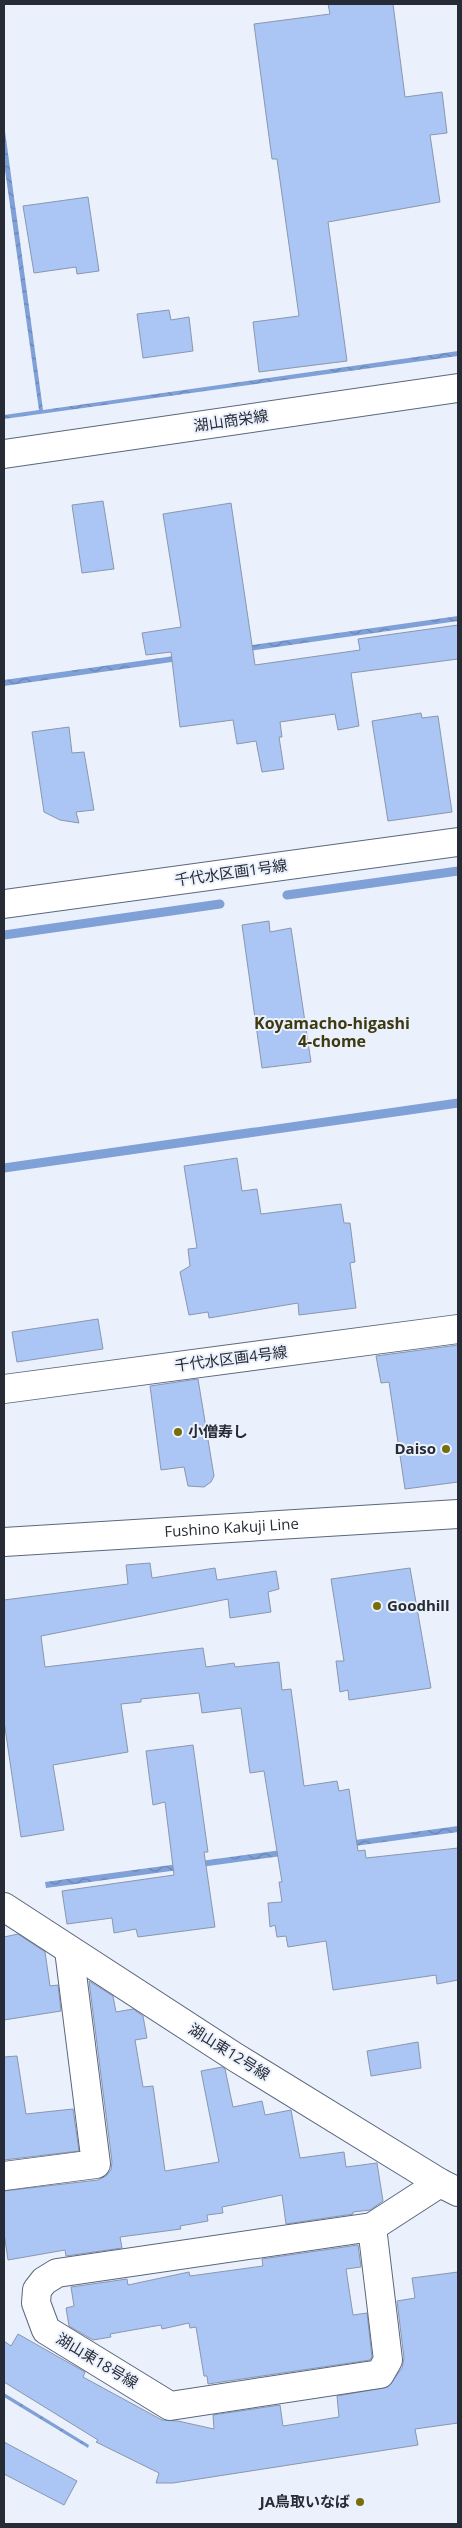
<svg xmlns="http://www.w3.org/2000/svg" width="462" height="2528" font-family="'Open Sans','Noto Sans JP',sans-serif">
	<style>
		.water { fill: url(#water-waves) }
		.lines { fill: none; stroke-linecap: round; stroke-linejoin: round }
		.stream { stroke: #80a0d8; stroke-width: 9 }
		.building { fill: #abc5f4; stroke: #8997af }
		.minor-casing { stroke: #5a677e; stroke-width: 30 }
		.tertiary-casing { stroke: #5a677e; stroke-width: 30 }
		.secondary-casing { stroke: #5a677e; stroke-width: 30 }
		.minor { stroke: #fff; stroke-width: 28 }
		.tertiary { stroke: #fff; stroke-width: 28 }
		.secondary { stroke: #fff; stroke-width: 28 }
		.poi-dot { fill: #766e0c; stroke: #ebf1fc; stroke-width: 2 }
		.labels { text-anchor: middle; stroke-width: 4; stroke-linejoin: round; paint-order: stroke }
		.street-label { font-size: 15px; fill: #262b35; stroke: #ebf1fc }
		.poi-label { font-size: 15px; font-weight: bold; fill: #262b35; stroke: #ebf1fc; text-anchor: start }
		.neighbourhood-label { font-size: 16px; font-weight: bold; fill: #3d3a10; stroke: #ebf1fc }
	</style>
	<defs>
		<pattern id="water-waves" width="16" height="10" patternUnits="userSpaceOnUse" patternTransform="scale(1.25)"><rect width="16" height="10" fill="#80a0d8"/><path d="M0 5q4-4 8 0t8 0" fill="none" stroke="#6983b0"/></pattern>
	</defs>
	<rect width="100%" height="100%" fill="#ebf1fc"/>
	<g class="water">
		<path d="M 4,124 L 43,410 L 458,351 L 458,356 L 4,419 L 4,415 L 39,410 L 4,163 Z"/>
		<path d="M 458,616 L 458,621 L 4,686 L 4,680 Z"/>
		<path d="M 458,1826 L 458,1832 L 46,1888 L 45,1882 Z"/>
		<path d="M 4,2393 L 89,2445 L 88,2448 L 4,2397 Z"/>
	</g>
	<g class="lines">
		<g class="stream">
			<path d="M 287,895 L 458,871"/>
			<path d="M 4,935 L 220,904"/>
			<path d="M 4,1168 L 458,1103"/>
		</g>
	</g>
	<g class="building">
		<path d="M 328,4 L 393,4 L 405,97 L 442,92 L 447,133 L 430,135 L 440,202 L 328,222 L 347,361 L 259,372 L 253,322 L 299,316 L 277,159 L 272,159 L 254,24 L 330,14 Z"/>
		<path d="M 88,197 L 99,271 L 77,274 L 76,267 L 34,273 L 23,206 Z"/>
		<path d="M 169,310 L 171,320 L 189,317 L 193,351 L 143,358 L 137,314 Z"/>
		<path d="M 103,501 L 114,569 L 82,573 L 72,505 Z"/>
		<path d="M 231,503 L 255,665 L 360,650 L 358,639 L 458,625 L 458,659 L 351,673 L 359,726 L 338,730 L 335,714 L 280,722 L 282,737 L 279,737 L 284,769 L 262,772 L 256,741 L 237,744 L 233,720 L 180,727 L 171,652 L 146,655 L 142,633 L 181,627 L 163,514 Z"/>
		<path d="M 421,713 L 422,718 L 438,716 L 452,812 L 388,821 L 372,721 Z"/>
		<path d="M 69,727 L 72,753 L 84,752 L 94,810 L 76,812 L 79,823 L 60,820 L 44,812 L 32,732 Z"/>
		<path d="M 269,921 L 270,932 L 291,928 L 311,1062 L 262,1068 L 242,925 Z"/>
		<path d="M 237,1158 L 242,1191 L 257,1189 L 261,1214 L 341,1204 L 344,1223 L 350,1223 L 355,1262 L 350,1263 L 356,1308 L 299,1315 L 298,1303 L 209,1318 L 208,1312 L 189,1315 L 180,1272 L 190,1266 L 188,1249 L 197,1248 L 184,1166 Z"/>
		<path d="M 98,1319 L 103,1349 L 17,1362 L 12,1332 Z"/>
		<path d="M 458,1345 L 458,1482 L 405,1489 L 389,1382 L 381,1383 L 376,1356 Z"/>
		<path d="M 198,1379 L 214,1476 L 211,1482 L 204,1487 L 188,1486 L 184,1467 L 161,1470 L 150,1386 Z"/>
		<path d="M 150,1563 L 152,1578 L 215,1568 L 217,1580 L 276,1571 L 279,1589 L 268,1592 L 271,1612 L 230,1618 L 228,1599 L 41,1636 L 45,1667 L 203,1648 L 206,1667 L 234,1663 L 235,1667 L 279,1662 L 282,1690 L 291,1689 L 304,1786 L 337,1781 L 339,1791 L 349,1789 L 358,1851 L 365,1850 L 366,1858 L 458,1848 L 458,1980 L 437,1984 L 436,1975 L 333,1990 L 326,1941 L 288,1947 L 286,1936 L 277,1937 L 275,1925 L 270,1927 L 268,1903 L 282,1902 L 279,1882 L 282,1882 L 264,1771 L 250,1773 L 241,1708 L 202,1713 L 199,1693 L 141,1699 L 141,1702 L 121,1704 L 128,1752 L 53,1765 L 64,1830 L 21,1837 L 4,1721 L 4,1600 L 128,1584 L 126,1565 Z"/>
		<path d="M 410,1568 L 431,1688 L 349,1700 L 348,1690 L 340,1692 L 336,1661 L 344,1661 L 331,1579 Z"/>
		<path d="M 193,1745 L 208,1852 L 204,1852 L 215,1927 L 138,1937 L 136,1929 L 114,1933 L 112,1918 L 67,1924 L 62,1891 L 174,1875 L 165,1802 L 153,1805 L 146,1751 Z"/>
		<path d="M 18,1934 L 45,1952 L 50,1986 L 58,1985 L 61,2011 L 4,2020 L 4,1937 Z"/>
		<path d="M 89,1981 L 113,1996 L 116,2012 L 133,2009 L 143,2016 L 147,2038 L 135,2040 L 143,2087 L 153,2086 L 165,2171 L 219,2162 L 201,2071 L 222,2067 L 225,2069 L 233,2107 L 262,2101 L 265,2115 L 291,2110 L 300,2158 L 344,2152 L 346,2167 L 377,2163 L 383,2201 L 370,2210 L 353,2212 L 353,2214 L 286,2224 L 282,2195 L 222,2207 L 223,2213 L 207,2215 L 208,2221 L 180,2226 L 181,2229 L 120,2237 L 122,2248 L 66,2256 L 65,2250 L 8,2260 L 4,2233 L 4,2191 L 98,2180 L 106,2176 L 111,2170 L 112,2162 Z"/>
		<path d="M 418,2042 L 421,2068 L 371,2076 L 367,2051 Z"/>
		<path d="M 17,2056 L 26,2114 L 73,2109 L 79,2151 L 4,2160 L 4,2057 Z"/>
		<path d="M 358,2245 L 361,2267 L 346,2269 L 353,2315 L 367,2313 L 372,2357 L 370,2360 L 208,2384 L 207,2376 L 204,2376 L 196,2327 L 190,2328 L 189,2323 L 162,2329 L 161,2325 L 110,2334 L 111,2337 L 93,2340 L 69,2326 L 66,2308 L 74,2306 L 71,2287 L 127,2279 L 128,2285 L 189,2272 L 190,2276 L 263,2266 L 262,2259 Z"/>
		<path d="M 458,2272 L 458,2423 L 415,2429 L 418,2445 L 173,2483 L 156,2483 L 159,2473 L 96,2442 L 98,2440 L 4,2382 L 4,2341 L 11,2346 L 18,2334 L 85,2372 L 83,2377 L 162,2420 L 178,2421 L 214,2429 L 213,2415 L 280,2405 L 283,2426 L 339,2417 L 337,2396 L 388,2387 L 402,2368 L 404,2358 L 397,2301 L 415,2298 L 412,2278 Z"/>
		<path d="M 4,2442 L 77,2481 L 64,2505 L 4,2474 Z"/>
	</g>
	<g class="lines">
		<defs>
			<g id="minor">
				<path d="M 4,1389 L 458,1329"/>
				<path d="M 4,1907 L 235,2057 L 440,2183 L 458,2192"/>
				<path d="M 4,2176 L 96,2164 L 69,1950"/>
				<path d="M 372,2227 L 388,2360 L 380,2374 L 170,2406 L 46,2330 L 36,2303 L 37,2290 L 44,2281 L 57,2273 L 372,2227 L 440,2183"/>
			</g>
			<g id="tertiary">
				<path d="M 4,454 L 458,388"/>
				<path d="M 4,904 L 458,842"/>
			</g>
			<g id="secondary">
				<path id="s1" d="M 4,1542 L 458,1514"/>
			</g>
		</defs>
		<use href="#minor" class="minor-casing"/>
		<use href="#tertiary" class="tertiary-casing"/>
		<use href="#secondary" class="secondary-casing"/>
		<use href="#minor" class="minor"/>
		<use href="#tertiary" class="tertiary"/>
		<use href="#secondary" class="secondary"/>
	</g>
	<g class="poi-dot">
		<circle cx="178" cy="1432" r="5"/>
		<circle cx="446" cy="1449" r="5"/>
		<circle cx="377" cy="1606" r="5"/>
		<circle cx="360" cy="2502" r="5"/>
	</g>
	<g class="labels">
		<g class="street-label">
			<text transform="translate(231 421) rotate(-8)" y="5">湖山商栄線</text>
			<text transform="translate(231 873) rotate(-8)" y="5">千代水区画1号線</text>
			<text transform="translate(231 1359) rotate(-7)" y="5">千代水区画4号線</text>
			<text dy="5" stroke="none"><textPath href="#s1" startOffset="228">Fushino Kakuji Line</textPath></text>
			<text transform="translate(229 2052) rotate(32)" y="5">湖山東12号線</text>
			<text transform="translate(97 2361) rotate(31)" y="5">湖山東18号線</text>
		</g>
		<g class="poi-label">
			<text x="188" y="1437">小僧寿し</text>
			<text x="436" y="1454" text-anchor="end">Daiso</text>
			<text x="387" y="1611">Goodhill</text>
			<text x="350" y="2507" text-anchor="end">JA鳥取いなば</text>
		</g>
		<g class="neighbourhood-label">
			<text x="332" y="1029">Koyamacho-higashi<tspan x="332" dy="18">4-chome</tspan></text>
		</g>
	</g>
	<rect width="462" height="2528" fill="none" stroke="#262b35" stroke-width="10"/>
</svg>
